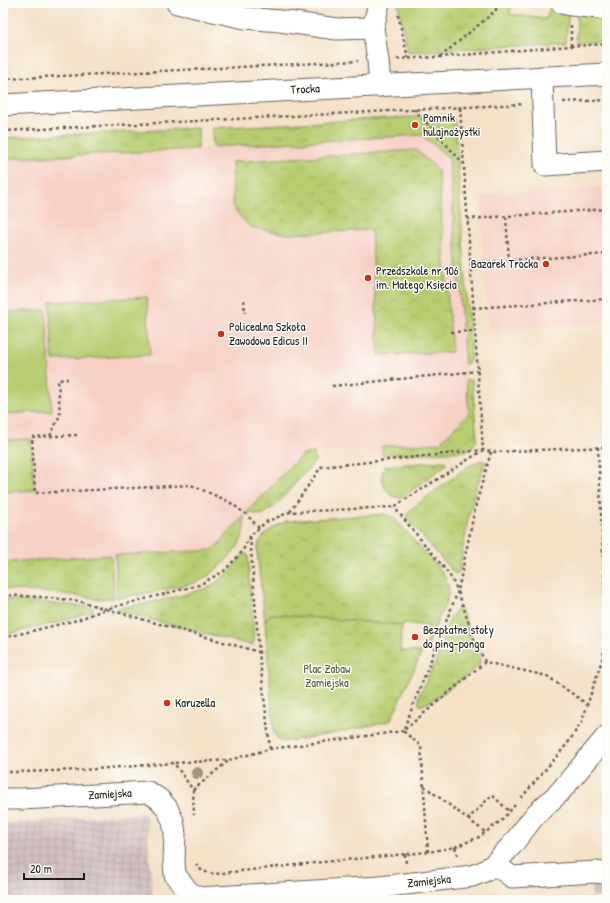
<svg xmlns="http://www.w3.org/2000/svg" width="610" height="903" font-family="'Patrick Hand',sans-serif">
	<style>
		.built { fill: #f7d1c6 }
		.industrial { fill: url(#industrial-grid) }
		.grass { fill: url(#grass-tufts); stroke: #6a7446 }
		.park { fill: url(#park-crowns); stroke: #6a7446 }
		.garden { fill: #b8cd71; stroke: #6a7446 }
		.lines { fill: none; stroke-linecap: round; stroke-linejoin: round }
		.minor-casing { stroke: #686158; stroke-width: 23 }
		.path { stroke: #686158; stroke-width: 2.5; stroke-dasharray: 3 3; stroke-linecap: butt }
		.minor { stroke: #fff; stroke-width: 21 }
		.tree { fill: #9b9779 }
		.poi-dot { fill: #c8321e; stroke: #fdfcf7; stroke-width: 1.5 }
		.labels { text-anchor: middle; stroke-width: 3; stroke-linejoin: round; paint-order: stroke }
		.street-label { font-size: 12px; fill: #1c1c1c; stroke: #fdfcf7 }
		.poi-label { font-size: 12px; fill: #1c1c1c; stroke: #fdfcf7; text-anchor: start }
		.park-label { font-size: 12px; fill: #535a3a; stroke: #fdfcf7 }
	</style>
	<defs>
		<pattern id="industrial-grid" width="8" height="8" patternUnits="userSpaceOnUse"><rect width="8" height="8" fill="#d2bfbf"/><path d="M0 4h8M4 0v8" fill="none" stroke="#b4a4a4"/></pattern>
		<pattern id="grass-tufts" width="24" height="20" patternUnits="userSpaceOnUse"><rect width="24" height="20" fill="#b8cd71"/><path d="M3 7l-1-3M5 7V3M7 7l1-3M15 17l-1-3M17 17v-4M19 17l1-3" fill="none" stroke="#9eaf61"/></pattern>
		<pattern id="park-crowns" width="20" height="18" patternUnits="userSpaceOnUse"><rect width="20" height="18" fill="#b8cd71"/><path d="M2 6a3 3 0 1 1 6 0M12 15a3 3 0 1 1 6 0" fill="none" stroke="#9eaf61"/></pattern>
	</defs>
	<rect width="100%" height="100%" fill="#fdfcf7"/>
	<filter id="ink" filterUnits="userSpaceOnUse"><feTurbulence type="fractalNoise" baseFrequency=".025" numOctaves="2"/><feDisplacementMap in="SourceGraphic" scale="8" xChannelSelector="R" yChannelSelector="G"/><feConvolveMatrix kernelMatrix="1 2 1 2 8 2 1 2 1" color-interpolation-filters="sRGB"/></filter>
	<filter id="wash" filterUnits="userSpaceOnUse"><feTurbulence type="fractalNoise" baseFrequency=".012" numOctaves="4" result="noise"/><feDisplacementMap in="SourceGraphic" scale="16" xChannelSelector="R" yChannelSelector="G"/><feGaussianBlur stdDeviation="0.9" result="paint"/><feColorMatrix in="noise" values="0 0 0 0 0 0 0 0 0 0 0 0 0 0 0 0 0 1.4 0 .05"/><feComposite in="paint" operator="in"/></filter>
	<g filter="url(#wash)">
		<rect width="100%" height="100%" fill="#f4e1c7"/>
		<g class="built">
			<path d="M 422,135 L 449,158 L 469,413 L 439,443 L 383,446 L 382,455 L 365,455 L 364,450 L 302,454 L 213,550 L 115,555 L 8,562 L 3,558 L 3,159 L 198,149 Z"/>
			<path d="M 607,187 L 607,323 L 488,331 L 480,196 Z"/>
		</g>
		<g class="industrial">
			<path d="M 146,813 L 153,900 L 3,900 L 3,824 Z"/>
			<path d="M 607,869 L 607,897 L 592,898 L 590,882 Z"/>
		</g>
		<g class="grass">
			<path d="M 398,3 L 513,3 L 509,14 L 546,19 L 551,5 L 569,10 L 566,42 L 408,52 Z"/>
			<path d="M 579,12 L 607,14 L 607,40 L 576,42 L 577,17 Z"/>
			<path d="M 446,115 L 453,119 L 455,125 L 471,357 L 469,362 L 465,365 L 449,158 L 422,135 L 213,147 L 212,128 Z"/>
			<path d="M 198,128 L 198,149 L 3,159 L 3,138 Z"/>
			<path d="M 466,380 L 472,380 L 477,439 C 474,445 472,448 466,451 L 382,455 L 382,446 L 439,443 L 469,413 Z"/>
			<path d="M 314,453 L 315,461 L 276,505 L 263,515 L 255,514 L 247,512 L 302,454 Z"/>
			<path d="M 444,461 L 446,462 L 446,465 L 403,497 C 387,502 377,478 385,466 Z"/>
			<path d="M 480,461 L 484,461 L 485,462 C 482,473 477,484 474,495 C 467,519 464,546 459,571 L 458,573 L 455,574 L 408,520 C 405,514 409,511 414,507 L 467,467 Z"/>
			<path d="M 385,514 L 395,519 L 442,572 C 456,594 444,605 436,625 C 432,632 430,640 427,648 L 428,626 L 406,623 L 402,625 L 271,614 L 265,621 L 257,552 C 258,549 258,546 259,543 C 262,534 278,525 286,521 Z"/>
			<path d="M 244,516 C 245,537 242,543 228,558 C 220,565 212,575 202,580 C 193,584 182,586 172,588 C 154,592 136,595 117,598 L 115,555 L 213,550 Z"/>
			<path d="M 244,554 L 247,554 L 248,556 L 254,641 L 253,644 L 251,645 L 246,644 L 118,611 L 117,609 L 119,608 L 163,600 L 183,595 L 208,588 L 217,582 L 229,572 Z"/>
			<path d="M 111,555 L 114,598 L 96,599 L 87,597 L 51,593 L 3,589 L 3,558 L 8,562 Z"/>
			<path d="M 3,599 L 80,606 L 92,608 L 93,609 L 93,611 L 55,623 L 3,635 Z"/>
			<path d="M 457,609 L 461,609 L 463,612 C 467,624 469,638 476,650 C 478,654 480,657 480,662 C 478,670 433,700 424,705 L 419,705 L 419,695 L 436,661 L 447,626 L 451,617 Z"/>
		</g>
		<g class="park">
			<path d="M 416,150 L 438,170 L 452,352 L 379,355 L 371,230 L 288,234 L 250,227 L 233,208 L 232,162 Z"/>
			<path d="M 271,614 L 402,625 L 400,651 L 422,652 L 390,721 L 331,734 L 282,742 L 274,734 L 265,621 Z"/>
		</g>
		<g class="garden">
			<path d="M 147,297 L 150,355 L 53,360 L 50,302 Z"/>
			<path d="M 46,310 L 52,411 L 3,414 L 3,312 Z"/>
			<path d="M 31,439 L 34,490 L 3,492 L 3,440 Z"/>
		</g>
	</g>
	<g filter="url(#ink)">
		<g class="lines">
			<defs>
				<g id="minor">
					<path d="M 177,3 L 245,18 L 280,21 L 337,29 L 373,28"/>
					<path d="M 379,3 L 373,28 L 378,60 L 380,86"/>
					<path d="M 562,3 L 571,5 L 607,9"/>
					<path d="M 542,77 L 545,165 L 607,161"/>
					<path d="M 3,105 L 607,74"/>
					<path d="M 3,799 L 22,799 L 148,792 L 159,799 L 167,808 L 173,821 L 175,834 L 174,862 L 175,875 L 189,892 L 199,898 L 380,887 L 472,876 L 485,871 L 494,864 L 512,845 L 536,814 L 559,793 L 607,736"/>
					<path d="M 494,864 L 512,877 L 595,872 L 603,873"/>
				</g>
			</defs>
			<use href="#minor" class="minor-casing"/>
			<g class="path">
				<path d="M 398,15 L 408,58"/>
				<path d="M 571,46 L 571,25"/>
				<path d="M 440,57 L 494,12 L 501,3"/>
				<path d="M 397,59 L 439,57 L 571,46 L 607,44"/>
				<path d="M 3,79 L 358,61"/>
				<path d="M 563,102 L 607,100"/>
				<path d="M 414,109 L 463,163"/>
				<path d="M 3,131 L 524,104"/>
				<path d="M 606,182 L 607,192"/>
				<path d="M 506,217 L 509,260"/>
				<path d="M 467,219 L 607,209"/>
				<path d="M 470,263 L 607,254"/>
				<path d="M 244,300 L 245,313"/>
				<path d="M 473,308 L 607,299"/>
				<path d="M 451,332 L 475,331"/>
				<path d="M 332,386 L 478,371"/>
				<path d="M 77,435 L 32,437 L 35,493 L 191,485 L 228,501 L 246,514 L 259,528"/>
				<path d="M 50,436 L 60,415 L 58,380 L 68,379"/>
				<path d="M 598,447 L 604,573"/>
				<path d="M 491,452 L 475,508 L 458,591 L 474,639 L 485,662 L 547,676 L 587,704"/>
				<path d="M 290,512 L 321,467 L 483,450 L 491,452 L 607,447"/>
				<path d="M 250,537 L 259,652 L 270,749"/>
				<path d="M 3,595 L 41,597 L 79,601 L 106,609 L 199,585 L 224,571 L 242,552 L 250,536 L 266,522 L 290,512 L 394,507 L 483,450 L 460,107"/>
				<path d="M 3,638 L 77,620 L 106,609 L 259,652"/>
				<path d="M 175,763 L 229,760 L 270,749 L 403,731 L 458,591 L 449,574 L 394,507"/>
				<path d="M 3,772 L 20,772 L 82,770 L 174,763 L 193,790 L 194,815"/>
				<path d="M 424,786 L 468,819 L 492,795 L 510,812"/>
				<path d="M 193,790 L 228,761"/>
				<path d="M 521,798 L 568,743 L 582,721 L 603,657 L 606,637 L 604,573 L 607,573"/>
				<path d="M 468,819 L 485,832"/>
				<path d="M 455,847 L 457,854 L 461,856"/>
				<path d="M 428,852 L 421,746 L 403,731 L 485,662"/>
				<path d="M 405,854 L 406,864"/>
				<path d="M 196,864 L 202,871 L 214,874 L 323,862 L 428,852 L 455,847 L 479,837 L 502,820 L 515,805"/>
				<path d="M 537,896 L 541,900"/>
			</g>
			<use href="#minor" class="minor"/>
		</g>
		<circle class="tree" cx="197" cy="773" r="6"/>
	</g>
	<g class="poi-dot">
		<circle cx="415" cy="125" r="4"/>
		<circle cx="546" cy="264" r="4"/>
		<circle cx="368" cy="278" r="4"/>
		<circle cx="221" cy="334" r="4"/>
		<circle cx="415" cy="637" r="4"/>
		<circle cx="167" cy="703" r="4"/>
	</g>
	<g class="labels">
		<g class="street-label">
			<text transform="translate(305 89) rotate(-3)" y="4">Trocka</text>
			<text transform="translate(110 794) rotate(-3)" y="4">Zamiejska</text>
			<text transform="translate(429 881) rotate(-6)" y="4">Zamiejska</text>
		</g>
		<g class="poi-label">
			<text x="423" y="122">Pomnik<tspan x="423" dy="14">hulajnożystki</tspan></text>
			<text x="538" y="268" text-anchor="end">Bazarek Trocka</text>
			<text x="376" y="275">Przedszkole nr 106<tspan x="376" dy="14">im. Małego Księcia</tspan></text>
			<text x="229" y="331">Policealna Szkoła<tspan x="229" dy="14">Zawodowa Edicus II</tspan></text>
			<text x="423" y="634">Bezpłatne stoły<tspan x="423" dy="14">do ping-ponga</tspan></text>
			<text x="175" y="707">Karuzella</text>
		</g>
		<g class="park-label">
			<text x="327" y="673">Plac Zabaw<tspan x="327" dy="14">Zamiejska</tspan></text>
		</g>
	</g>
	<rect width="610" height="903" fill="none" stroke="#fdfcf7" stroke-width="16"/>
	<path d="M24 873v6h60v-6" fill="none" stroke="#1c1c1c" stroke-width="2"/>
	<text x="30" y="873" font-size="12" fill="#1c1c1c" stroke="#fdfcf7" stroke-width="3" paint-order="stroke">20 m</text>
</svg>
